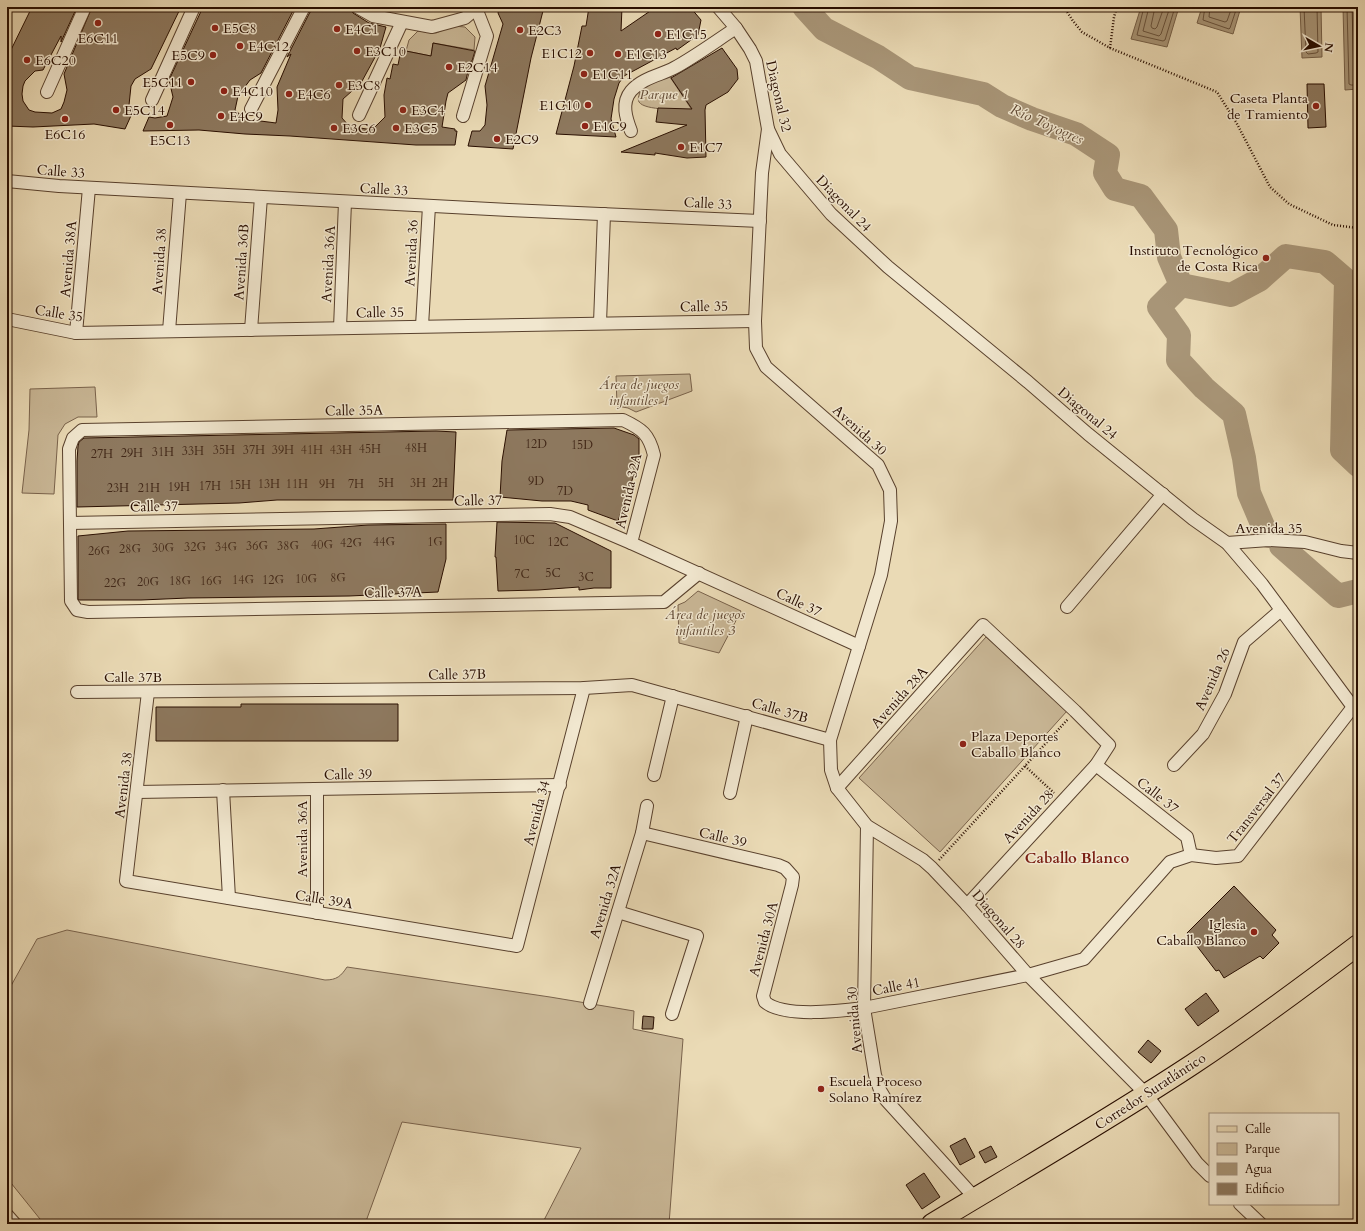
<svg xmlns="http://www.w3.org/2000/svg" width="1365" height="1231" font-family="Cardo,serif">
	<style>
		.green { fill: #c9b796; stroke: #79624b }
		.water { fill: #a89577; stroke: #755f47 }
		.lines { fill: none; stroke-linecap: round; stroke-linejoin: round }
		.shore { stroke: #68523c; stroke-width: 1 }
		.river { stroke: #a89577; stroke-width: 24 }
		.building { fill: #8d785e; stroke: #290e00 }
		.minor-casing { stroke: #59412d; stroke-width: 14 }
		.primary-casing { stroke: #290e00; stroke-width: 22 }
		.path { stroke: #290e00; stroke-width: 2.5; stroke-dasharray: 1 2; stroke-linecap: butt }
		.minor { stroke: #f1e7cf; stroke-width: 12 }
		.primary { stroke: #eadab5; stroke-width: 20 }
		.poi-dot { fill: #8f2418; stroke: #f1e7cf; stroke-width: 1.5 }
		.labels { text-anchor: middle; stroke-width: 3; stroke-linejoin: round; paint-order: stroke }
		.number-label { font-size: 12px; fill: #422818 }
		.poi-label { font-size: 14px; fill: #290e00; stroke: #f1e7cf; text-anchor: start }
		.park-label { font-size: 14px; font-style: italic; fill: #614934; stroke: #f1e7cf }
		.street-label { font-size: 14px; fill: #290e00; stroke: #f1e7cf }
		.water-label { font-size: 15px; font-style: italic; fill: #624b36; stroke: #f1e7cf }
		.neighbourhood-label { font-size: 15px; font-weight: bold; fill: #7a1f14; stroke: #f1e7cf }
	</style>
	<rect width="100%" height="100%" fill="#eadab5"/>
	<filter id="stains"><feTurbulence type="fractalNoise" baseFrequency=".005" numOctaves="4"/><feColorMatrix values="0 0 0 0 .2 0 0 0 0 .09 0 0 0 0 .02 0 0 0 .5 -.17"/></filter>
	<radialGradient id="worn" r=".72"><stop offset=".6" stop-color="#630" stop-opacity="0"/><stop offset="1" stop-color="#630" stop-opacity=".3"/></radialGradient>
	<g class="green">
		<path d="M 453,26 L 465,27 L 475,37 L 474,50 L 433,43 L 431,56 L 406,51 L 409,40 L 418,31 L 436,33 Z"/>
		<path d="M 665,77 L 670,77 L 692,110 C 681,109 645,111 639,102 C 637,98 640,93 641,89 Z"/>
		<path d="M 690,374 L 692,391 L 636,412 L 628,408 L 617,406 L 616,376 Z"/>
		<path d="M 95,387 L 97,417 L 78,417 L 65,424 L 58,435 L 54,494 L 22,493 L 29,430 L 30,389 Z"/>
		<path d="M 698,591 L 741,611 L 719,653 L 679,643 L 678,605 L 685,602 Z"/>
		<path d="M 986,637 L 1067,711 L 940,852 L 859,778 Z"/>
		<path d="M 67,930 L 325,980 C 337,980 341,976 347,967 L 550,997 L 634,1011 L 633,1029 L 683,1039 L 669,1224 L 542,1224 L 581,1148 L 402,1122 L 365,1224 L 44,1224 L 7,1178 L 7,993 L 37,939 Z"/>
	</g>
	<g class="water">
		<path d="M 1141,7 L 1179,7 L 1167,47 L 1131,39 Z"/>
		<path d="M 1202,7 L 1241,7 L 1233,34 L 1197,23 Z"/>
		<path d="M 1300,7 L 1321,7 L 1322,57 L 1302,58 Z"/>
		<path d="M 1343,7 L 1358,7 L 1358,89 L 1345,90 Z"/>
	</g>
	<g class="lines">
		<g class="shore">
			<path d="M 1144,7 L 1137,35 L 1163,41 L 1165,40 L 1175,7"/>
			<path d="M 1149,7 L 1143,31 L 1159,36 L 1161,34 L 1170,7"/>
			<path d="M 1155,7 L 1151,26 L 1152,28 L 1155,29 L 1157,27 L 1164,7"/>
			<path d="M 1205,7 L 1203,20 L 1229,29 L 1230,28 L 1237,7"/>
			<path d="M 1210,7 L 1209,17 L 1225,22 L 1227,21 L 1232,7"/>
			<path d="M 1304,7 L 1306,52 L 1308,54 L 1316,53 L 1318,52 L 1317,7"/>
			<path d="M 1347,7 L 1349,84 L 1351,85 L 1358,85"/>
			<path d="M 1352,7 L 1354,79 L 1358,80"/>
		</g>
		<g class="river">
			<path d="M 804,7 L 824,29 L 878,57 L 910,78 L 983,94 L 1002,106 L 1032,119 L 1076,134 L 1108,155 L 1105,173 L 1115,189 L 1141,196 L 1166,230 L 1169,257 L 1181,285 L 1231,295 L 1259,280 L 1286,256 L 1325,262 L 1346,280 L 1342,450 L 1358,465"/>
			<path d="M 1181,285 L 1159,307 L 1179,335 L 1178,360 L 1204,388 L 1234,414 L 1244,458 L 1249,493 L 1266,533 L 1269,536"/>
			<path d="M 1281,546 L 1338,596 L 1358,591"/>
		</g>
	</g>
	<g class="building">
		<path d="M 32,7 L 77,7 L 61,42 L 61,36 L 43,70 L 35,71 L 25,81 L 23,86 L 22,94 L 23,101 L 29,110 L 35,112 L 52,113 L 61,109 L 64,102 L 67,90 L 64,74 L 92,7 L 181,7 L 151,69 L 135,79 L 131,86 L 129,105 L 134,109 L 125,129 L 94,124 L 33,127 L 7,126 L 7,58 Z"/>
		<path d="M 203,7 L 295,7 L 261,73 L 250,80 L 238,96 L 235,110 L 245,119 L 276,123 L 278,110 L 277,87 L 291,54 L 287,57 L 310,12 L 320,7 L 350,7 L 353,13 L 369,23 L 386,27 L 380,48 L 361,83 L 343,99 L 342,118 L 349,126 L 372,130 L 385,117 L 384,95 L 387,78 L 390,79 L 393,64 L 398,65 L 401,50 L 431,56 L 433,43 L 475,51 L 472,61 L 470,62 L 466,80 L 448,93 L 446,101 L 442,127 L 455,129 L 455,131 L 457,131 L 455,145 L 416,145 L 290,136 L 245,134 L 199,130 L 143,131 L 149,117 L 155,118 L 167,116 L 173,97 L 169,80 Z"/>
		<path d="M 499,7 L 544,7 L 531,58 L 513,149 L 468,146 L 472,131 L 480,131 L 485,125 L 487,105 L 485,86 L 503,24 L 498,13 Z"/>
		<path d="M 589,7 L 622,7 L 621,31 L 656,7 L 690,7 L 701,20 L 698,35 L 677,50 L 676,48 L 624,76 L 619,83 L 614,99 L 611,119 L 616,137 L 556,134 L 574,66 L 582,26 L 586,26 Z"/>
		<path d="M 722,48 L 737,69 L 738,79 L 728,92 L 706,105 L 705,110 L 706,157 L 687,158 L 655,153 L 655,155 L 621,152 L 687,125 L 656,122 L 658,108 L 692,109 L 671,78 Z"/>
		<path d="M 1307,84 L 1324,84 L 1326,127 L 1308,128 Z"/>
		<path d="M 614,428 L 634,435 L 639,439 L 639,460 L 618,521 L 588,510 L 588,505 L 571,501 L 542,501 L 500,497 L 502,461 L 507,430 Z"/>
		<path d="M 436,431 L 456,432 L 453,500 L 277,500 L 239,503 L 77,507 L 77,461 L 78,446 L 79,442 L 84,438 Z"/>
		<path d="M 497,522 L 555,523 L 611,551 L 611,588 L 594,588 L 579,590 L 579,587 L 538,590 L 498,591 L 496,557 L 495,557 Z"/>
		<path d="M 446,524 L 446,559 L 438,592 L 349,596 L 188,598 L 141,600 L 79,600 L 78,599 L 78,536 L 128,531 L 314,529 L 368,525 Z"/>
		<path d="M 241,704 L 398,704 L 398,741 L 156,741 L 156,707 L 241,707 Z"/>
		<path d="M 1234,886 L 1276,930 L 1272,935 L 1279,943 L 1263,959 L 1260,956 L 1224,978 L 1219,970 L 1216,971 L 1187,933 Z"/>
		<path d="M 1206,993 L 1219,1011 L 1198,1026 L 1185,1009 Z"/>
		<path d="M 643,1016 L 654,1017 L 653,1029 L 642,1029 Z"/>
		<path d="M 1148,1040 L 1161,1051 L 1151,1063 L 1138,1052 Z"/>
		<path d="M 965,1138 L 975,1157 L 960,1165 L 950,1146 Z"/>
		<path d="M 991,1146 L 997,1157 L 985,1163 L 979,1152 Z"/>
		<path d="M 924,1173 L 940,1197 L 922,1209 L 906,1185 Z"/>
	</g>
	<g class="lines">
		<defs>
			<g id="minor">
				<path d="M 357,7 L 373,16 L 432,27 L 465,18 L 478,7"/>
				<path d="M 718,7 L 736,28 L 750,49 L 756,61 L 768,129 L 780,154 L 831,214 L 888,267 L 1028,382 L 1088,434 L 1193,519 L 1227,543 L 1262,584 L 1353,707 L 1358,710"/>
				<path d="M 47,92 L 85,7"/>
				<path d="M 152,100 L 194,7"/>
				<path d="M 251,109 L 304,7"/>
				<path d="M 359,115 L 402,22"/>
				<path d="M 463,116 L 487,36 L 476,8"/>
				<path d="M 768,129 L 762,173 L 755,321 L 756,348 L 766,367 L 878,465 L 890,490 L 891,521 L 881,575 L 830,740 L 831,770 L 837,788 L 867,826 L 923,860 L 932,868 L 967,905 L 1028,975 L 1146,1094 L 1197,1163 L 1210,1176"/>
				<path d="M 631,131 C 626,118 621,103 631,91 C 642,78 661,75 674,68 C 696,56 716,41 736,28"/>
				<path d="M 7,181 L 59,186 L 509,210 L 760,221"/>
				<path d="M 7,319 L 76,333 L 755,321"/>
				<path d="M 600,323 L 604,214"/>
				<path d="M 422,326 L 429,206"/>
				<path d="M 340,328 L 345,202"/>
				<path d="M 251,330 L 261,197"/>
				<path d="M 169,331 L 180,193"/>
				<path d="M 76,333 L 89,188"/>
				<path d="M 70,523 L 550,514 L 570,517 L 631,543 L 859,646"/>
				<path d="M 631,543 L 654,455 C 649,434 642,429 623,420 L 82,430 L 73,438 L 69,449 L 71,601 L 77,610 L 88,612 L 664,602 L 699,573"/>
				<path d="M 1227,543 L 1269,540 L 1305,542 L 1341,551 L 1358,553"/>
				<path d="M 1067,607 L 1163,494"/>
				<path d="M 77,692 L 584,688 L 632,685 L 830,740"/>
				<path d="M 148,692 L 126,881 L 517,946 L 584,688"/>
				<path d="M 1096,765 L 1187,837 L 1191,855"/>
				<path d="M 1174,765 L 1203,734 L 1225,694 L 1244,642 L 1281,610"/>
				<path d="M 654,775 L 673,696"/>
				<path d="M 837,788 L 983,625 L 1075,711 L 1109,745 L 1096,765 L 967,905"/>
				<path d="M 317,789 L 317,913"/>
				<path d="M 223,790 L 229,898"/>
				<path d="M 137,792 L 560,785"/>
				<path d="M 730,793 L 747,716"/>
				<path d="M 867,826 L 864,1008 L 875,1075 L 880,1090 L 886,1100 L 975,1198"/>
				<path d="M 642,833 L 778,865 L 785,868 L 793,877 L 792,885 L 763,996 L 765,1002 C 784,1018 841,1011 864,1008 L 1028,975 L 1084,959 L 1170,862 L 1191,855 L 1216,858 L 1238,856 L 1353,707"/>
				<path d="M 618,912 L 697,936 L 672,1014"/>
				<path d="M 590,1003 L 642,833 L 647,806"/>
				<path d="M 1240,1204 L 1261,1224"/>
				<path d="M 7,1215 L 15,1224"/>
			</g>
			<path id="primary" d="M 932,1224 C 1020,1171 1108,1120 1193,1064 C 1250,1026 1304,986 1358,945"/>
		</defs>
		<use href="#minor" class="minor-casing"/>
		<use href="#primary" class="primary-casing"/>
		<g class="path">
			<path d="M 1064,7 L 1073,21 L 1082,32 L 1110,48 L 1217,92 L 1236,122 L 1270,187 L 1289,204 L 1333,225 L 1358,228"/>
			<path d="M 1110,48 L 1114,17 L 1117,7"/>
			<path d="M 1025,766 L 1054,793"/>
			<path d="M 939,860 L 1068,719"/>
		</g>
		<use href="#minor" class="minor"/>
		<use href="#primary" class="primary"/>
	</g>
	<g class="poi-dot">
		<circle cx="98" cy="23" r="4"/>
		<circle cx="215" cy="28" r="4"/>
		<circle cx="337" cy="29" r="4"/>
		<circle cx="520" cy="30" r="4"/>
		<circle cx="658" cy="34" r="4"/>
		<circle cx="240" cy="46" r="4"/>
		<circle cx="357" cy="51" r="4"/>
		<circle cx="590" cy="53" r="4"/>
		<circle cx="618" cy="54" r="4"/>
		<circle cx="213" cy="55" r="4"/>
		<circle cx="27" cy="60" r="4"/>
		<circle cx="449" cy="67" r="4"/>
		<circle cx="584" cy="74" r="4"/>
		<circle cx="191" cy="82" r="4"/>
		<circle cx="339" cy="85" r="4"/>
		<circle cx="224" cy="91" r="4"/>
		<circle cx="289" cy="94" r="4"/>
		<circle cx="588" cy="105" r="4"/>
		<circle cx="1316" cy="106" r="4"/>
		<circle cx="116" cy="110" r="4"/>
		<circle cx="403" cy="110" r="4"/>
		<circle cx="221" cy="116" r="4"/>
		<circle cx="65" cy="119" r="4"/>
		<circle cx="170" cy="125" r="4"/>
		<circle cx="585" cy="126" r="4"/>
		<circle cx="334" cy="128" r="4"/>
		<circle cx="396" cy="128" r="4"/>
		<circle cx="497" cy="139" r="4"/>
		<circle cx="681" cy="147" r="4"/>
		<circle cx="1266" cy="258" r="4"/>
		<circle cx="963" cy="744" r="4"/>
		<circle cx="1254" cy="932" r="4"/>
		<circle cx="821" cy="1089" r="4"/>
	</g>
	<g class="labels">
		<g class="number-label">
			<text x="536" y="448">12D</text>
			<text x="582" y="449">15D</text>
			<text x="416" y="452">48H</text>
			<text x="370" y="453">45H</text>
			<text x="224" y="454">35H</text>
			<text x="254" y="454">37H</text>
			<text x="283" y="454">39H</text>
			<text x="312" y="454">41H</text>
			<text x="341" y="454">43H</text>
			<text x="193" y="455">33H</text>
			<text x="163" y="456">31H</text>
			<text x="132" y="457">29H</text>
			<text x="102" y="458">27H</text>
			<text x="536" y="485">9D</text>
			<text x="386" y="487">5H</text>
			<text x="418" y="487">3H</text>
			<text x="440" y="487">2H</text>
			<text x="269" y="488">13H</text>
			<text x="297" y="488">11H</text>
			<text x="327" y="488">9H</text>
			<text x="356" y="488">7H</text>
			<text x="240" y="489">15H</text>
			<text x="210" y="490">17H</text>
			<text x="179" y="491">19H</text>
			<text x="118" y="492">23H</text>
			<text x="149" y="492">21H</text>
			<text x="565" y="495">7D</text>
			<text x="524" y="544">10C</text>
			<text x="384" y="546">44G</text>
			<text x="435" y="546">1G</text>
			<text x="558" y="546">12C</text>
			<text x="351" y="547">42G</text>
			<text x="322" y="549">40G</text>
			<text x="257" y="550">36G</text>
			<text x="288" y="550">38G</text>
			<text x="195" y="551">32G</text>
			<text x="226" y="551">34G</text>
			<text x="163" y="552">30G</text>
			<text x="130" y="553">28G</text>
			<text x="99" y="555">26G</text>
			<text x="553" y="577">5C</text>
			<text x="522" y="578">7C</text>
			<text x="586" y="581">3C</text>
			<text x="338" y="582">8G</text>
			<text x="306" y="583">10G</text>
			<text x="243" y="584">14G</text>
			<text x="273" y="584">12G</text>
			<text x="180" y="585">18G</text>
			<text x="211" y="585">16G</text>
			<text x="148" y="586">20G</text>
			<text x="115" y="587">22G</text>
		</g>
		<g class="poi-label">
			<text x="223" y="33">E5C8</text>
			<text x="345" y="34">E4C1</text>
			<text x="528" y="35">E2C3</text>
			<text x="666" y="39">E1C15</text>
			<text x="98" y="43" text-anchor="middle">E6C11</text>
			<text x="248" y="51">E4C12</text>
			<text x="365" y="56">E3C10</text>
			<text x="582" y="58" text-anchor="end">E1C12</text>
			<text x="626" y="59">E1C13</text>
			<text x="205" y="60" text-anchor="end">E5C9</text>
			<text x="35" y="65">E6C20</text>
			<text x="457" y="72">E2C14</text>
			<text x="592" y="79">E1C11</text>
			<text x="183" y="87" text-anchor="end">E5C11</text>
			<text x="347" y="90">E3C8</text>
			<text x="232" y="96">E4C10</text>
			<text x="297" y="99">E4C6</text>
			<text x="1308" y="103" text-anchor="end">Caseta Planta<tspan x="1308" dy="16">de Tramiento</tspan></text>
			<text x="580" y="110" text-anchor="end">E1C10</text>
			<text x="124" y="115">E5C14</text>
			<text x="411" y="115">E3C4</text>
			<text x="229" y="121">E4C9</text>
			<text x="593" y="131">E1C9</text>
			<text x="342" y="133">E3C6</text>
			<text x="404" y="133">E3C5</text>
			<text x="65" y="139" text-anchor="middle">E6C16</text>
			<text x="505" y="144">E2C9</text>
			<text x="170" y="145" text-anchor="middle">E5C13</text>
			<text x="689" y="152">E1C7</text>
			<text x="1258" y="255" text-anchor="end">Instituto Tecnológico<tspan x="1258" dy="16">de Costa Rica</tspan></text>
			<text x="971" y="741">Plaza Deportes<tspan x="971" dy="16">Caballo Blanco</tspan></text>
			<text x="1246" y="929" text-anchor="end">Iglesia<tspan x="1246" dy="16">Caballo Blanco</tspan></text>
			<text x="829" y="1086">Escuela Proceso<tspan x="829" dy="16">Solano Ramírez</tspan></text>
		</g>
		<g class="park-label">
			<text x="664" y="99">Parque 1</text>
			<text x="639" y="389">Área de juegos<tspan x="639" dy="16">infantiles 1</tspan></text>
			<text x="705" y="619">Área de juegos<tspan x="705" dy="16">infantiles 3</tspan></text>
		</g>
		<g class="street-label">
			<text transform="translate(779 96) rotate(77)" y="5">Diagonal 32</text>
			<text transform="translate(61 171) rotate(4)" y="5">Calle 33</text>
			<text transform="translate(384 189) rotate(3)" y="5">Calle 33</text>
			<text transform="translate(708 203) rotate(3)" y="5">Calle 33</text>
			<text transform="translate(844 203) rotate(46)" y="5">Diagonal 24</text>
			<text transform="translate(411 253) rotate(-87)" y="5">Avenida 36</text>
			<text transform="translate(68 259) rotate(-85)" y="5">Avenida 38A</text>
			<text transform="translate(159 261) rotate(-86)" y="5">Avenida 38</text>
			<text transform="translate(241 262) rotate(-86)" y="5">Avenida 36B</text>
			<text transform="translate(328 264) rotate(-87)" y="5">Avenida 36A</text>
			<text transform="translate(704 306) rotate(-1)" y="5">Calle 35</text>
			<text transform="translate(380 312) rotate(-1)" y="5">Calle 35</text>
			<text transform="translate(59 313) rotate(9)" y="5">Calle 35</text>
			<text transform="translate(354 410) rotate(-1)" y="5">Calle 35A</text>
			<text transform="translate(1088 413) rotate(40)" y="5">Diagonal 24</text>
			<text transform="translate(860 430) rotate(42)" y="5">Avenida 30</text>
			<text transform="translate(628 491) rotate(-77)" y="5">Avenida 32A</text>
			<text transform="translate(478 500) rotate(-1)" y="5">Calle 37</text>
			<text transform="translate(154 506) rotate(-1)" y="5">Calle 37</text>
			<text x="1269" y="533">Avenida 35</text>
			<text transform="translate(393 592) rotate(-1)" y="5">Calle 37A</text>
			<text transform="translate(799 602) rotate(25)" y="5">Calle 37</text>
			<text transform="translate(457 674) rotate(-1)" y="5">Calle 37B</text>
			<text x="133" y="682">Calle 37B</text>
			<text transform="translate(1212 679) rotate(-66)" y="5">Avenida 26</text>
			<text transform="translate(899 697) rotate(-48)" y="5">Avenida 28A</text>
			<text transform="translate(780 710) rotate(16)" y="5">Calle 37B</text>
			<text transform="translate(348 774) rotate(-1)" y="5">Calle 39</text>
			<text transform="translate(123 785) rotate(-83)" y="5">Avenida 38</text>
			<text transform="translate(1158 795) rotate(38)" y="5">Calle 37</text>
			<text transform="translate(1256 808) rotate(-52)" y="5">Transversal 37</text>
			<text transform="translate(536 813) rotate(-75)" y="5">Avenida 34</text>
			<text transform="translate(1028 816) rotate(-47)" y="5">Avenida 28</text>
			<text transform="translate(723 837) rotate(13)" y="5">Calle 39</text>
			<text transform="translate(302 839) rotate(-90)" y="5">Avenida 36A</text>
			<text transform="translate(324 899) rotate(9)" y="5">Calle 39A</text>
			<text transform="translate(605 901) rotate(-73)" y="5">Avenida 32A</text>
			<text transform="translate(999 919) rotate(49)" y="5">Diagonal 28</text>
			<text transform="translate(763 939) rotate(-75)" y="5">Avenida 30A</text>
			<text transform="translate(896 986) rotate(-11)" y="5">Calle 41</text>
			<text transform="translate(854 1020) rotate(-95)" y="5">Avenida 30</text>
			<text transform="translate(1150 1091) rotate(-33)" y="5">Corredor Suratlántico</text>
		</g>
		<g class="water-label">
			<text transform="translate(1047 124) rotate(24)" y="5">Río Toyogres</text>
		</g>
		<g class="neighbourhood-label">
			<text x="1077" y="863">Caballo Blanco</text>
		</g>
	</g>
	<rect width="1365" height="1231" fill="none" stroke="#eadab5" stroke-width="24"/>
	<rect x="8" y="8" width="1349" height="1215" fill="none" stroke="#290e00" stroke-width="2"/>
	<rect x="12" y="12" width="1341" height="1207" fill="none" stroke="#290e00"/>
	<rect x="1209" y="1113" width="130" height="92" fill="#f1e7cf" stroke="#a1907c"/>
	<rect x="1217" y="1126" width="20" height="6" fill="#eadab5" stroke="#a1907c"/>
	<text x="1245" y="1133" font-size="12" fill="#290e00">Calle</text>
	<rect x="1217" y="1143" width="20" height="12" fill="#c9b796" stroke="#a1907c"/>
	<text x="1245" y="1153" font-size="12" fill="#290e00">Parque</text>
	<rect x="1217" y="1163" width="20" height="12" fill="#a89577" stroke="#a1907c"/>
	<text x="1245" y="1173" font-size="12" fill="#290e00">Agua</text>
	<rect x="1217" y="1183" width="20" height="12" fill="#8d785e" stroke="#a1907c"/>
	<text x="1245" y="1193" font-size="12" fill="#290e00">Edificio</text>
	<g transform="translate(1319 46) rotate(99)" stroke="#f1e7cf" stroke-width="3" paint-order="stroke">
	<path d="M0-3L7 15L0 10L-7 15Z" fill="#290e00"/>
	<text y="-6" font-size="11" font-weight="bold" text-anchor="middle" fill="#290e00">N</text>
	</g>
	<rect width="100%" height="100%" filter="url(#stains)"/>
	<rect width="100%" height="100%" fill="url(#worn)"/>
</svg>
